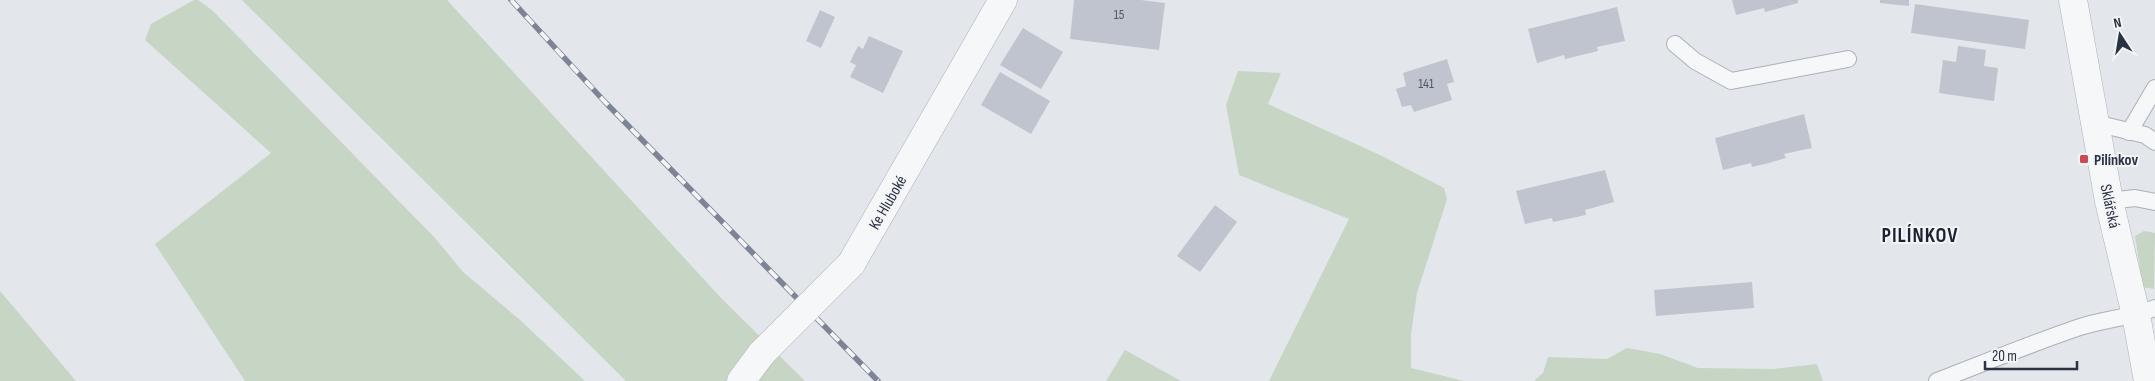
<svg xmlns="http://www.w3.org/2000/svg" width="2155" height="381" font-family="'Sofia Sans Condensed',sans-serif">
	<style>
		.green { fill: #c7d5c4 }
		.building { fill: #c0c4ce }
		.lines { fill: none; stroke-linecap: round; stroke-linejoin: round }
		.lane-casing { stroke: #acb0b9; stroke-width: 18 }
		.street-casing { stroke: #acb0b9; stroke-width: 29 }
		.lane { stroke: #f6f7f9; stroke-width: 16 }
		.street { stroke: #f6f7f9; stroke-width: 28 }
		.rail-casing { stroke: #7c8495; stroke-width: 5.5 }
		.rail { stroke: #f3f5f8; stroke-width: 4; stroke-dasharray: 11; stroke-linecap: butt }
		.street-bridge-casing { stroke: #acb0b9; stroke-width: 29; stroke-linecap: butt }
		.street-bridge { stroke: #f6f7f9; stroke-width: 28 }
		.poi-dot { fill: #ce4a53; stroke: #f3f5f8; stroke-width: 2 }
		.labels { text-anchor: middle; stroke-width: 4; stroke-linejoin: round; paint-order: stroke }
		.number-label { font-size: 14px; fill: #505666 }
		.poi-label { font-size: 16px; font-weight: bold; fill: #2b3244; stroke: #f3f5f8; text-anchor: start }
		.street-label { font-size: 16px; fill: #2b3244; stroke: #f3f5f8 }
		.district-label { font-size: 21px; font-weight: bold; letter-spacing: 1px; fill: #1d2334; stroke: #f3f5f8 }
	</style>
	<rect width="100%" height="100%" fill="#e3e6eb"/>
	<g class="green">
		<path d="M 194,0 L 198,0 L 212,10 L 435,238 L 463,272 L 520,320 L 585,381 L 245,381 L 155,244 L 271,153 L 145,40 L 151,24 Z"/>
		<path d="M 242,0 L 447,0 L 721,298 L 805,381 L 626,381 Z"/>
		<path d="M 1238,71 L 1281,73 L 1268,104 L 1380,155 L 1444,188 L 1447,199 L 1417,293 L 1411,334 L 1411,368 L 1464,381 L 1269,381 L 1349,219 L 1239,175 L 1226,105 Z"/>
		<path d="M 2144,231 L 2155,233 L 2154,289 L 2143,287 L 2135,236 Z"/>
		<path d="M 0,291 L 76,381 L 0,381 Z"/>
		<path d="M 1627,348 L 1660,354 L 1698,368 L 1773,369 L 1817,364 L 1823,381 L 1534,381 L 1543,373 L 1548,357 L 1607,359 Z"/>
		<path d="M 1125,350 L 1181,381 L 1106,381 Z"/>
	</g>
	<g class="building">
		<path d="M 1074,0 L 1141,0 L 1165,3 L 1159,50 L 1070,39 Z"/>
		<path d="M 1732,0 L 1798,0 L 1798,3 L 1765,12 L 1764,8 L 1736,15 Z"/>
		<path d="M 1880,0 L 1909,0 L 1909,6 L 1880,3 Z"/>
		<path d="M 1915,4 L 2029,20 L 2025,49 L 1911,33 Z"/>
		<path d="M 1617,7 L 1625,41 L 1597,47 L 1598,51 L 1565,59 L 1564,55 L 1537,63 L 1528,29 Z"/>
		<path d="M 820,10 L 835,17 L 821,48 L 806,41 Z"/>
		<path d="M 1023,28 L 1063,52 L 1041,89 L 1000,65 Z"/>
		<path d="M 869,36 L 903,51 L 883,93 L 850,77 L 856,65 L 850,62 L 858,46 L 863,49 Z"/>
		<path d="M 1958,46 L 1986,50 L 1984,66 L 1998,68 L 1994,101 L 1939,93 L 1943,60 L 1956,62 Z"/>
		<path d="M 1447,59 L 1454,82 L 1447,84 L 1452,100 L 1414,112 L 1411,105 L 1402,107 L 1396,89 L 1406,86 L 1403,73 Z"/>
		<path d="M 1000,72 L 1050,101 L 1031,134 L 981,105 Z"/>
		<path d="M 1804,114 L 1812,148 L 1784,154 L 1786,158 L 1769,163 L 1752,167 L 1751,163 L 1723,170 L 1715,138 Z"/>
		<path d="M 1605,170 L 1614,202 L 1585,210 L 1586,215 L 1553,222 L 1552,218 L 1525,224 L 1516,191 Z"/>
		<path d="M 1215,205 L 1237,222 L 1200,272 L 1177,256 Z"/>
		<path d="M 1752,282 L 1754,308 L 1656,316 L 1654,290 Z"/>
	</g>
	<g class="lines">
		<defs>
			<g id="lane">
				<path d="M 1675,44 L 1695,61 L 1731,81 L 1848,59"/>
				<path d="M 2095,123 L 2145,135 L 2155,142"/>
				<path d="M 2129,132 L 2155,88"/>
				<path d="M 2109,201 L 2135,198 L 2155,202"/>
				<path d="M 1937,381 C 1984,363 2030,344 2077,328 C 2103,319 2130,318 2155,308"/>
			</g>
			<g id="street">
				<path d="M 2073,0 L 2109,201 L 2136,315 L 2148,381"/>
				<path d="M 851,264 L 1003,0"/>
				<path d="M 741,381 L 762,353"/>
			</g>
		</defs>
		<use href="#lane" class="lane-casing"/>
		<use href="#street" class="street-casing"/>
		<use href="#lane" class="lane"/>
		<use href="#street" class="street"/>
		<defs>
			<path id="rail" d="M 511,0 L 605,102 L 878,381"/>
		</defs>
		<use href="#rail" class="rail-casing"/>
		<use href="#rail" class="rail"/>
		<defs>
			<path id="street-bridge" d="M 762,353 L 851,264"/>
		</defs>
		<use href="#street-bridge" class="street-bridge-casing"/>
		<use href="#street-bridge" class="street-bridge"/>
	</g>
	<rect class="poi-dot" x="2079" y="154" width="10" height="10" rx="2.5"/>
	<g class="labels">
		<g class="number-label">
			<text x="1119" y="19">15</text>
			<text x="1426" y="88">141</text>
		</g>
		<g class="poi-label">
			<text x="2094" y="165">Pilínkov</text>
		</g>
		<g class="street-label">
			<text transform="translate(887 202) rotate(-60)" y="6">Ke Hluboké</text>
			<text transform="translate(2111 206) rotate(78)" y="6">Sklářská</text>
		</g>
		<g class="district-label">
			<text x="1920" y="242">PILÍNKOV</text>
		</g>
	</g>
	<g transform="translate(2120 35) rotate(348)" stroke="#f3f5f8" stroke-width="4" paint-order="stroke">
	<path d="M0-4L9 19L0 12L-9 19Z" fill="#2b3244"/>
	<text y="-8" font-size="14" font-weight="bold" text-anchor="middle" fill="#2b3244">N</text>
	</g>
	<path d="M1985 361v8h92v-8" fill="none" stroke="#2b3244" stroke-width="2.5"/>
	<text x="1992" y="361" font-size="15" fill="#2b3244" stroke="#f3f5f8" stroke-width="4" paint-order="stroke">20 m</text>
</svg>
